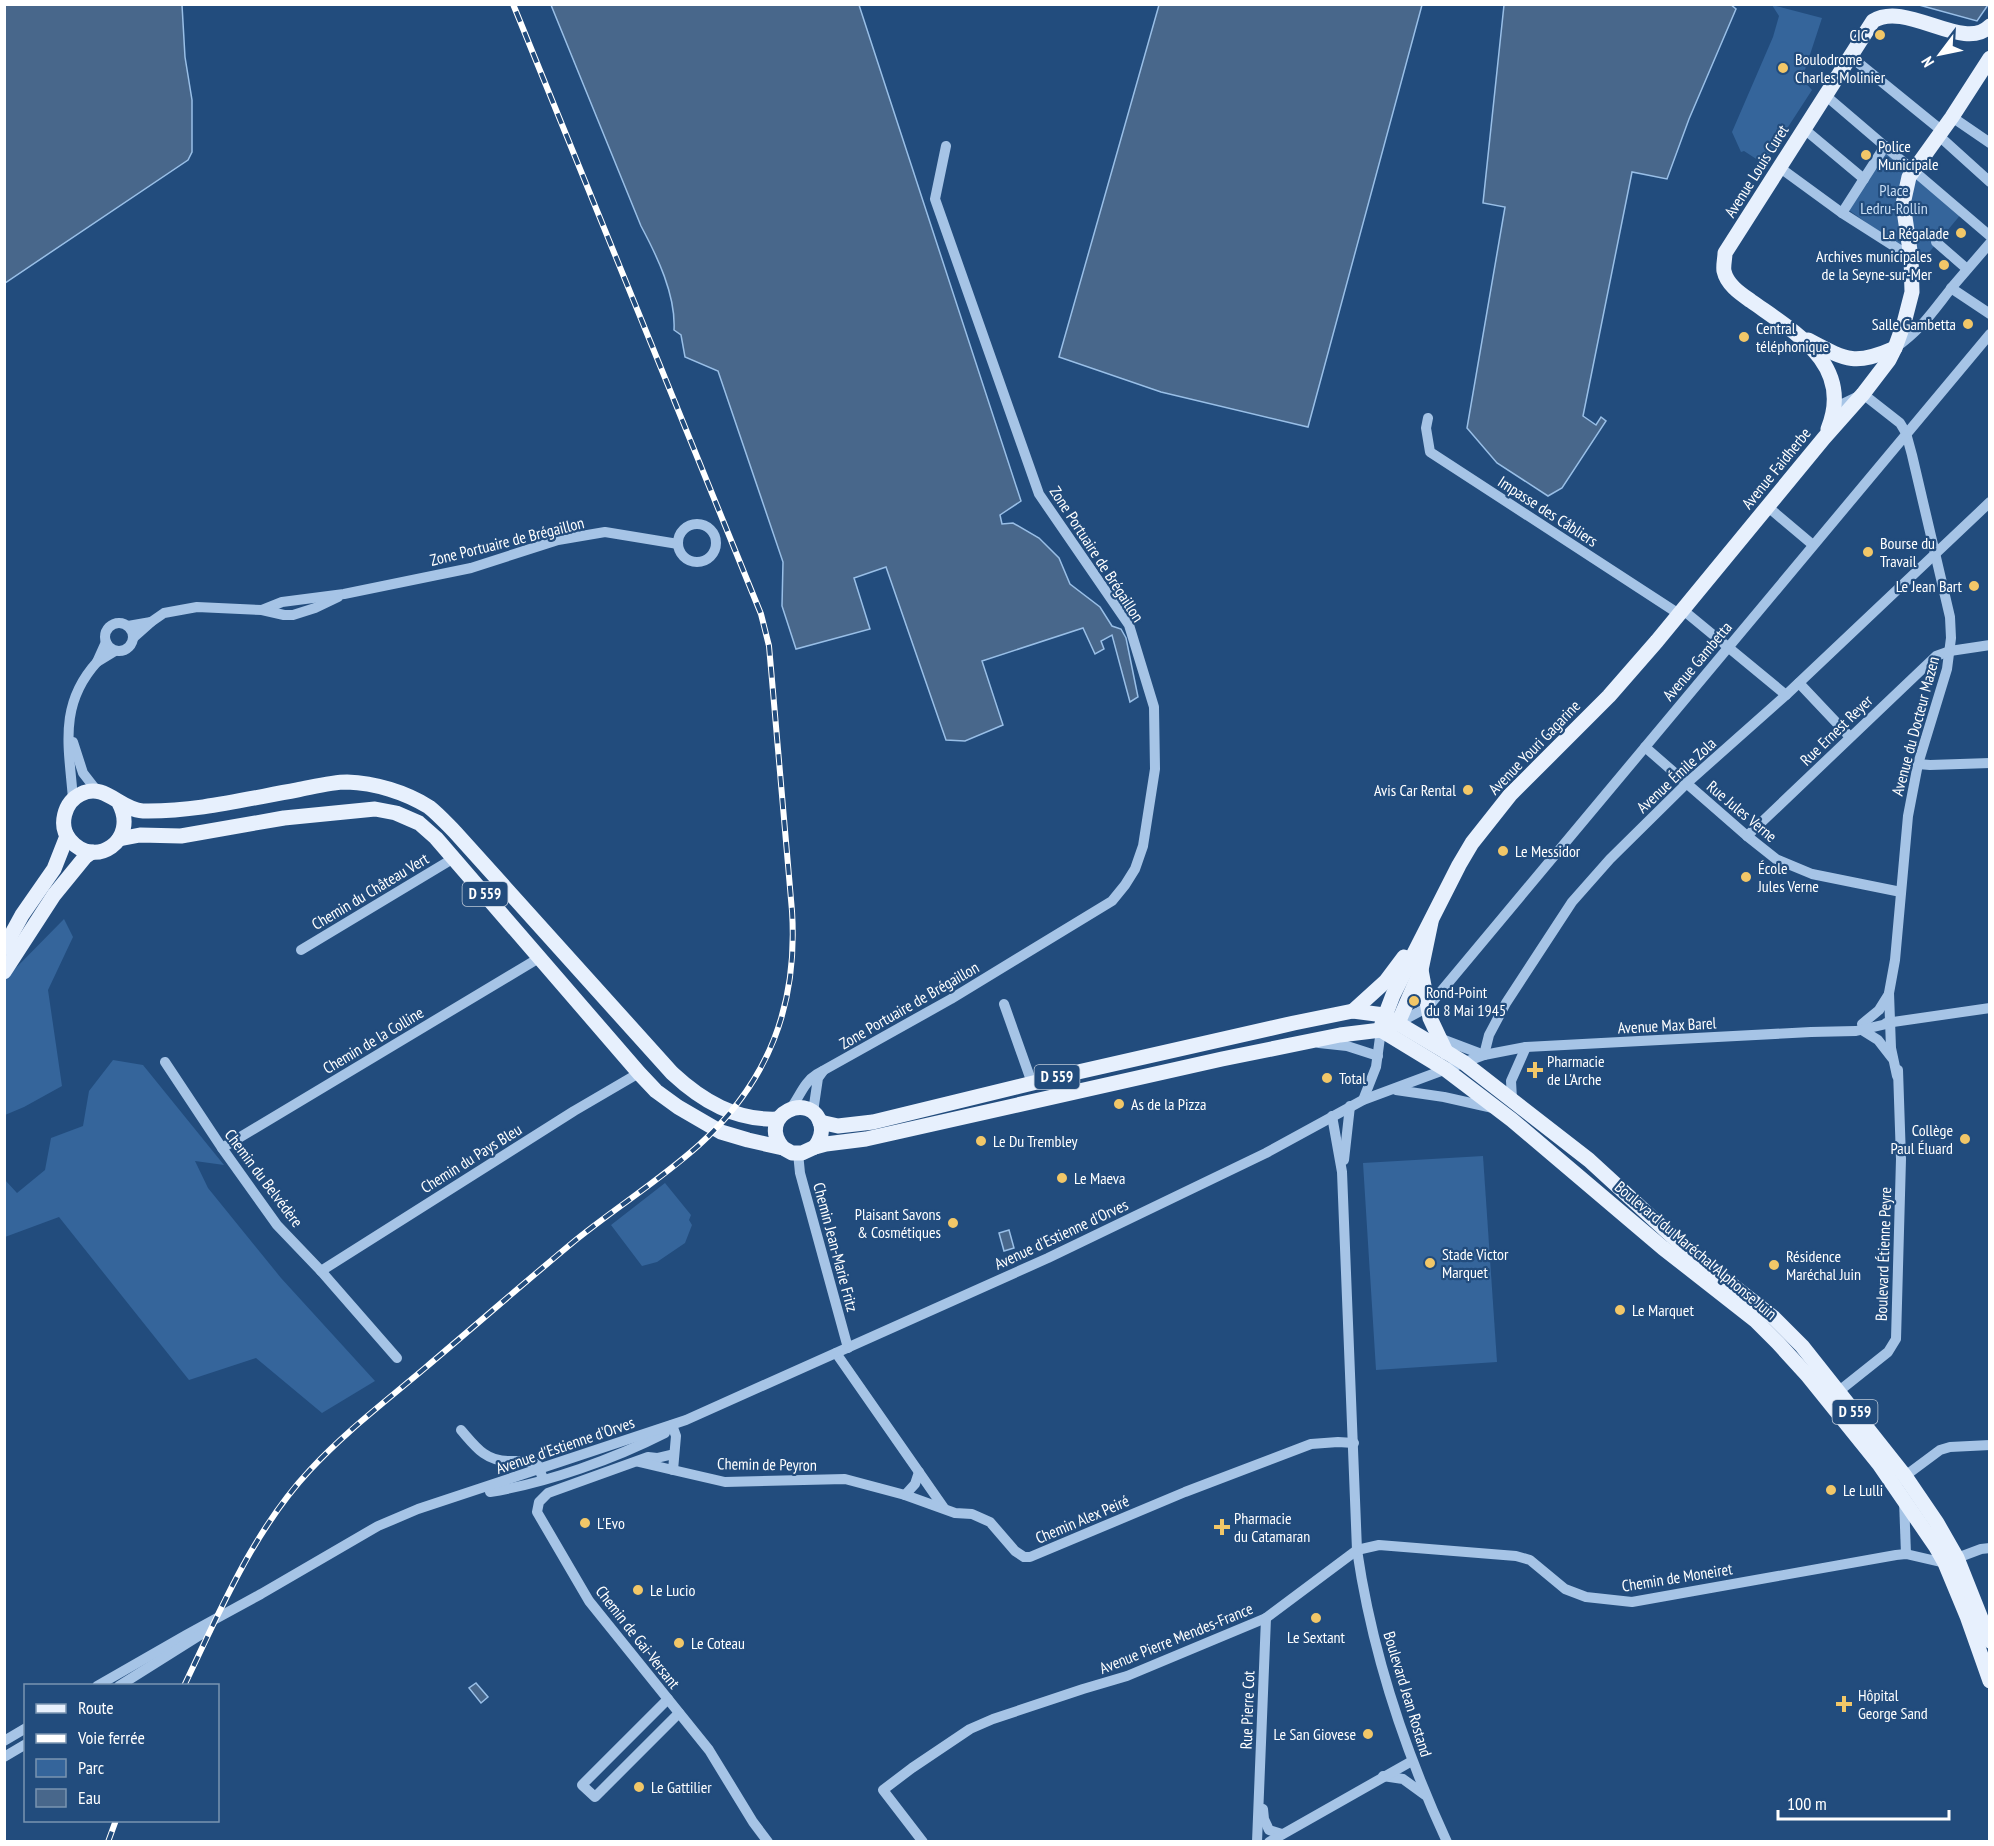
<svg xmlns="http://www.w3.org/2000/svg" width="1994" height="1846" font-family="'PT Sans Narrow',sans-serif">
	<style>
		.green { fill: #35659b }
		.water { fill: #48678b; stroke: #99bfe7; stroke-width: 1.5 }
		.lines { fill: none; stroke-linecap: round; stroke-linejoin: round }
		.minor { stroke: #a6c4e6; stroke-width: 10 }
		.major { stroke: #e7f0fd; stroke-width: 15 }
		.rail-casing { stroke: #fff; stroke-width: 6 }
		.rail { stroke: #224c7d; stroke-width: 4; stroke-dasharray: 11; stroke-linecap: butt }
		.poi-dot { fill: #f2c768; stroke: #224c7d; stroke-width: 2 }
		.labels { text-anchor: middle; stroke-width: 4.5; stroke-linejoin: round; paint-order: stroke }
		.shield { fill: #224c7d; stroke: #bdc9d8; stroke-width: 1.5 }
		.shield-label { font-size: 15px; font-weight: bold; fill: #fff }
		.poi-label { font-size: 16px; fill: #fff; stroke: #224c7d; text-anchor: start }
		.street-label { font-size: 16px; fill: #fff; stroke: #224c7d }
		.park-label { font-size: 16px; fill: #c9def5; stroke: #224c7d }
	</style>
	<rect width="100%" height="100%" fill="#224c7d"/>
	<g class="green">
		<path d="M 1772,5 L 1822,18 L 1802,79 L 1812,90 L 1764,164 L 1744,151 L 1741,152 L 1732,132 L 1773,37 L 1779,16 Z"/>
		<path d="M 1885,146 L 1962,213 L 1921,262 L 1846,208 Z"/>
		<path d="M 64,919 L 73,937 L 48,990 L 62,1086 L 24,1107 L 5,1115 L 5,979 Z"/>
		<path d="M 113,1060 L 143,1065 L 224,1165 L 195,1161 L 208,1188 L 281,1278 L 375,1381 L 322,1413 L 256,1358 L 189,1380 L 59,1217 L 5,1237 L 5,1180 L 17,1193 L 45,1170 L 51,1138 L 83,1126 L 89,1091 Z"/>
		<path d="M 1483,1156 L 1497,1362 L 1376,1370 L 1363,1163 Z"/>
		<path d="M 665,1183 L 691,1215 L 689,1220 L 692,1225 L 685,1243 L 657,1262 L 642,1266 L 611,1225 Z"/>
	</g>
	<g class="water">
		<path d="M 5,4 L 182,5 L 185,57 L 192,100 L 192,152 L 188,160 L 5,283 Z"/>
		<path d="M 551,5 L 859,5 L 1021,501 L 1000,515 L 1002,524 L 1013,523 L 1039,538 L 1059,558 L 1070,584 L 1100,607 L 1112,626 L 1121,629 L 1126,638 L 1138,697 L 1130,702 L 1112,635 L 1101,641 L 1104,649 L 1095,654 L 1083,628 L 982,661 L 1003,725 L 965,741 L 946,740 L 886,567 L 854,578 L 870,629 L 796,649 L 782,606 L 783,562 L 718,371 L 685,357 L 681,335 L 674,330 C 676,295 657,256 641,226 Z"/>
		<path d="M 1159,5 L 1422,5 L 1308,427 L 1161,392 L 1059,357 Z"/>
		<path d="M 1504,5 L 1730,4 L 1736,9 L 1689,119 L 1667,179 L 1632,172 L 1583,416 L 1596,425 L 1601,417 L 1606,421 L 1562,488 L 1548,496 L 1497,463 L 1467,428 L 1505,207 L 1483,203 Z"/>
		<path d="M 1919,5 L 1988,5 L 1977,21 Z"/>
		<path d="M 1009,1230 L 1014,1248 L 1004,1251 L 999,1233 Z"/>
		<path d="M 476,1683 L 488,1697 L 481,1703 L 469,1688 Z"/>
	</g>
	<g class="lines">
		<g class="minor">
			<path d="M 1850,56 L 1941,130"/>
			<path d="M 1825,95 L 1990,236"/>
			<path d="M 1952,117 L 1990,143"/>
			<path d="M 1803,128 L 1864,179"/>
			<path d="M 1938,135 L 1990,182"/>
			<path d="M 1779,167 L 1842,213 L 1911,257"/>
			<path d="M 1842,213 L 1885,146"/>
			<path d="M 1936,242 L 1967,269"/>
			<path d="M 1951,288 L 1990,314"/>
			<path d="M 1895,348 C 1922,329 1933,311 1953,286 C 1965,272 1977,258 1990,243"/>
			<path d="M 1834,408 L 1863,394 L 1900,423 L 1906,433 L 1912,455 L 1950,617 L 1951,638 L 1947,669 L 1918,764 L 1908,816 L 1895,960 L 1889,993 L 1891,1048 L 1897,1076"/>
			<path d="M 1428,418 L 1426,428 L 1430,452 L 1679,614"/>
			<path d="M 1768,507 L 1813,545"/>
			<circle cx="697" cy="543" r="19"/>
			<path d="M 262,610 L 282,602 L 344,594 L 471,568 L 558,540 L 605,532 L 678,544"/>
			<path d="M 1683,610 L 1786,695"/>
			<path d="M 151,622 L 164,613 L 197,607 L 262,610 L 284,615 L 293,615 L 315,608 L 338,597"/>
			<circle cx="119" cy="637" r="14"/>
			<path d="M 128,626 L 151,622 L 133,638"/>
			<path d="M 106,642 L 97,662 L 115,651"/>
			<path d="M 1799,683 L 1850,737"/>
			<path d="M 73,742 L 83,773 L 97,791"/>
			<path d="M 1645,747 L 1747,836 L 1776,859 L 1812,874 L 1901,892"/>
			<path d="M 1918,764 L 1930,765 L 1990,763"/>
			<path d="M 73,799 C 69,747 58,705 97,662"/>
			<path d="M 1747,836 L 1936,656 L 1950,651 L 1990,645"/>
			<path d="M 301,950 L 454,858"/>
			<path d="M 1004,1004 L 1032,1083"/>
			<path d="M 1398,1023 L 1428,1007 L 1990,334"/>
			<path d="M 1886,1023 L 1990,1008"/>
			<path d="M 1862,1024 L 1879,1010 L 1889,994"/>
			<path d="M 1862,1030 L 1878,1040 L 1892,1058"/>
			<path d="M 1439,1038 L 1484,1055"/>
			<path d="M 1319,1043 L 1347,1046 L 1378,1056"/>
			<path d="M 1484,1055 L 1489,1035 L 1506,1003 L 1572,902 L 1610,859 L 1687,783 L 1786,695 L 1990,502"/>
			<path d="M 165,1062 L 222,1148 L 277,1225 L 321,1271 L 397,1358"/>
			<path d="M 1396,1090 L 1444,1097 L 1493,1108"/>
			<path d="M 1512,1099 L 1511,1081 L 1526,1047"/>
			<path d="M 1363,1100 L 1376,1067 L 1381,1030"/>
			<path d="M 791,1108 C 800,1096 804,1082 817,1074 L 951,999 L 1112,901 L 1125,885 L 1135,869 L 1143,846 L 1155,769 L 1154,707 L 1129,625 L 1039,494 L 935,199 L 946,146"/>
			<path d="M 813,1112 L 818,1078 L 823,1071"/>
			<path d="M 1332,1116 L 1342,1172 L 1357,1550 C 1372,1652 1404,1749 1447,1842"/>
			<path d="M 222,1148 L 539,958"/>
			<path d="M 798,1153 L 800,1173 L 848,1348"/>
			<path d="M 1344,1160 L 1350,1106"/>
			<path d="M 321,1271 L 574,1111 L 639,1073"/>
			<path d="M 836,1353 L 944,1508"/>
			<path d="M 1834,1395 L 1888,1352 L 1896,1339 L 1901,1159 L 1898,1070"/>
			<path d="M 672,1425 L 676,1436 L 673,1470 L 725,1482 L 845,1479 L 905,1495 L 955,1513 L 972,1514 L 990,1522 L 1015,1551 L 1024,1557 L 1030,1557 L 1185,1492 L 1311,1444 L 1338,1442 L 1354,1443"/>
			<path d="M 461,1430 C 475,1446 485,1461 508,1461 C 519,1461 528,1460 537,1464 L 542,1476"/>
			<path d="M 674,1454 L 657,1458 L 648,1457 L 548,1493 L 539,1502 L 537,1512 L 589,1601 L 709,1750 L 753,1822 L 768,1842"/>
			<path d="M 639,1462 L 673,1470"/>
			<path d="M 1901,1479 L 1940,1450 L 1950,1447 L 1990,1445"/>
			<path d="M 490,1492 C 547,1483 614,1459 665,1433"/>
			<path d="M 905,1495 L 915,1484 L 919,1472"/>
			<path d="M 1904,1500 L 1906,1554"/>
			<path d="M 1957,1558 L 1981,1549 L 1990,1548"/>
			<path d="M 97,1686 L 186,1635 L 261,1594 L 378,1526 L 418,1509 L 686,1420 L 1048,1258 L 1266,1153 L 1363,1100 L 1484,1055 L 1526,1047 L 1811,1032 L 1856,1031 L 1891,1023"/>
			<path d="M 119,1686 L 208,1630"/>
			<path d="M 668,1699 L 582,1785 L 595,1797 L 679,1713"/>
			<path d="M 4,1741 L 26,1728"/>
			<path d="M 4,1757 L 26,1744"/>
			<path d="M 1383,1776 L 1403,1779 L 1425,1795"/>
			<path d="M 1263,1809 L 1264,1819 L 1269,1830 L 1282,1834"/>
			<path d="M 923,1842 L 883,1790 L 912,1768 L 970,1729 L 993,1719 L 1083,1689 L 1127,1676 L 1266,1618 L 1357,1550 L 1379,1545 L 1516,1556 L 1530,1560 L 1565,1589 L 1586,1597 L 1632,1602 L 1896,1555 L 1906,1554 L 1945,1563"/>
			<path d="M 1257,1842 L 1266,1618"/>
			<path d="M 1269,1842 L 1412,1761"/>
		</g>
		<g class="major">
			<path d="M 1808,340 C 1846,360 1854,366 1895,348"/>
			<path d="M 1828,429 C 1854,365 1796,333 1751,301 C 1741,294 1727,285 1724,271 C 1723,266 1725,258 1725,253 L 1873,21 C 1906,0 1964,53 1990,26"/>
			<path d="M 119,803 C 139,840 95,870 70,840 C 58,826 64,802 81,794 C 105,782 120,810 143,811 C 195,812 246,799 297,790 C 313,787 331,782 347,782 C 375,783 405,792 429,807 C 438,814 447,824 455,832 L 672,1073 C 702,1101 736,1121 778,1119"/>
			<path d="M 119,839 L 140,835 L 181,836 L 284,818 L 375,809 L 396,813 L 419,823 L 436,838 L 639,1073 L 656,1091 L 678,1107 L 721,1132 L 748,1140 L 783,1148 L 792,1153 L 802,1153 L 815,1147 L 826,1144 L 866,1139 L 1222,1059 L 1340,1035 L 1381,1030 L 1398,1023 L 1421,970 L 1431,922"/>
			<path d="M 4,948 L 22,915 L 54,869 L 67,836"/>
			<path d="M 1421,970 L 1430,1018 L 1446,1052"/>
			<path d="M 4,972 L 54,895 L 85,857 L 92,852"/>
			<path d="M 1353,1011 L 1386,981 L 1404,957"/>
			<path d="M 1382,1024 L 1393,995 L 1459,865 L 1472,843 L 1510,795 L 1609,696 L 1657,641 L 1824,438 L 1863,394 L 1889,360 L 1895,348 L 1904,323 L 1912,292 L 1911,257 L 1903,204 L 1909,177 L 1952,117 L 1990,58"/>
			<path d="M 1381,1030 L 1445,1069 L 1512,1120 L 1663,1248 L 1755,1320 L 1778,1343 L 1808,1376 L 1879,1464 L 1936,1547 L 1945,1563 L 1967,1616 L 1990,1681"/>
			<path d="M 820,1122 L 838,1126 L 873,1122 L 1078,1072 L 1294,1023 L 1353,1011 L 1384,1015 L 1463,1062 L 1589,1160 L 1685,1248 L 1774,1318 L 1802,1346 L 1905,1476 L 1937,1523 L 1957,1558 L 1990,1641"/>
			<path d="M 783,1148 C 755,1115 812,1089 821,1125 C 823,1133 820,1140 815,1147"/>
		</g>
		<defs>
			<g id="rail">
				<path d="M 184,1686 C 220,1611 253,1531 310,1470 C 345,1432 386,1401 425,1368 C 476,1325 526,1281 577,1239 C 617,1207 661,1179 699,1145 C 769,1081 798,1005 792,911 L 772,680 L 769,646 L 761,614 L 513,4"/>
				<path d="M 108,1842 L 116,1820"/>
			</g>
		</defs>
		<use href="#rail" class="rail-casing"/>
		<use href="#rail" class="rail"/>
	</g>
	<g class="poi-dot">
		<circle cx="1880" cy="35" r="6"/>
		<circle cx="1783" cy="68" r="6"/>
		<circle cx="1866" cy="155" r="6"/>
		<circle cx="1961" cy="233" r="6"/>
		<circle cx="1944" cy="265" r="6"/>
		<circle cx="1968" cy="324" r="6"/>
		<circle cx="1744" cy="337" r="6"/>
		<circle cx="1868" cy="552" r="6"/>
		<circle cx="1974" cy="586" r="6"/>
		<circle cx="1468" cy="790" r="6"/>
		<circle cx="1503" cy="851" r="6"/>
		<circle cx="1746" cy="877" r="6"/>
		<circle cx="1414" cy="1001" r="6"/>
		<path d="M1532 1061h6v6h6v6h-6v6h-6v-6h-6v-6h6z"/>
		<circle cx="1327" cy="1078" r="6"/>
		<circle cx="1119" cy="1104" r="6"/>
		<circle cx="1965" cy="1139" r="6"/>
		<circle cx="981" cy="1141" r="6"/>
		<circle cx="1062" cy="1178" r="6"/>
		<circle cx="953" cy="1223" r="6"/>
		<circle cx="1430" cy="1263" r="6"/>
		<circle cx="1774" cy="1265" r="6"/>
		<circle cx="1620" cy="1310" r="6"/>
		<circle cx="1831" cy="1490" r="6"/>
		<circle cx="585" cy="1523" r="6"/>
		<path d="M1219 1518h6v6h6v6h-6v6h-6v-6h-6v-6h6z"/>
		<circle cx="638" cy="1590" r="6"/>
		<circle cx="1316" cy="1618" r="6"/>
		<circle cx="679" cy="1643" r="6"/>
		<path d="M1841 1695h6v6h6v6h-6v6h-6v-6h-6v-6h6z"/>
		<circle cx="1368" cy="1734" r="6"/>
		<circle cx="639" cy="1787" r="6"/>
	</g>
	<g class="labels">
		<g class="shield">
			<rect x="462.5" y="882" width="45" height="24" rx="4.5"/>
			<rect x="1034.5" y="1065" width="45" height="24" rx="4.5"/>
			<rect x="1832.5" y="1400" width="45" height="24" rx="4.5"/>
		</g>
		<g class="shield-label">
			<text x="485" y="899">D 559</text>
			<text x="1057" y="1082">D 559</text>
			<text x="1855" y="1417">D 559</text>
		</g>
		<g class="poi-label">
			<text x="1868" y="41" text-anchor="end">CIC</text>
			<text x="1795" y="65">Boulodrome<tspan x="1795" dy="18">Charles Molinier</tspan></text>
			<text x="1878" y="152">Police<tspan x="1878" dy="18">Municipale</tspan></text>
			<text x="1949" y="239" text-anchor="end">La Régalade</text>
			<text x="1932" y="262" text-anchor="end">Archives municipales<tspan x="1932" dy="18">de la Seyne-sur-Mer</tspan></text>
			<text x="1956" y="330" text-anchor="end">Salle Gambetta</text>
			<text x="1756" y="334">Central<tspan x="1756" dy="18">téléphonique</tspan></text>
			<text x="1880" y="549">Bourse du<tspan x="1880" dy="18">Travail</tspan></text>
			<text x="1962" y="592" text-anchor="end">Le Jean Bart</text>
			<text x="1456" y="796" text-anchor="end">Avis Car Rental</text>
			<text x="1515" y="857">Le Messidor</text>
			<text x="1758" y="874">École<tspan x="1758" dy="18">Jules Verne</tspan></text>
			<text x="1426" y="998">Rond-Point<tspan x="1426" dy="18">du 8 Mai 1945</tspan></text>
			<text x="1547" y="1067">Pharmacie<tspan x="1547" dy="18">de L'Arche</tspan></text>
			<text x="1339" y="1084">Total</text>
			<text x="1131" y="1110">As de la Pizza</text>
			<text x="1953" y="1136" text-anchor="end">Collège<tspan x="1953" dy="18">Paul Éluard</tspan></text>
			<text x="993" y="1147">Le Du Trembley</text>
			<text x="1074" y="1184">Le Maeva</text>
			<text x="941" y="1220" text-anchor="end">Plaisant Savons<tspan x="941" dy="18">&amp; Cosmétiques</tspan></text>
			<text x="1442" y="1260">Stade Victor<tspan x="1442" dy="18">Marquet</tspan></text>
			<text x="1786" y="1262">Résidence<tspan x="1786" dy="18">Maréchal Juin</tspan></text>
			<text x="1632" y="1316">Le Marquet</text>
			<text x="1843" y="1496">Le Lulli</text>
			<text x="1234" y="1524">Pharmacie<tspan x="1234" dy="18">du Catamaran</tspan></text>
			<text x="597" y="1529">L'Evo</text>
			<text x="650" y="1596">Le Lucio</text>
			<text x="1316" y="1643" text-anchor="middle">Le Sextant</text>
			<text x="691" y="1649">Le Coteau</text>
			<text x="1858" y="1701">Hôpital<tspan x="1858" dy="18">George Sand</tspan></text>
			<text x="1356" y="1740" text-anchor="end">Le San Giovese</text>
			<text x="651" y="1793">Le Gattilier</text>
		</g>
		<g class="street-label">
			<text transform="translate(1756 171) rotate(-58)" y="6">Avenue Louis Curet</text>
			<text transform="translate(1776 468) rotate(-51)" y="6">Avenue Faidherbe</text>
			<text transform="translate(1548 511) rotate(33)" y="6">Impasse des Câbliers</text>
			<text transform="translate(507 541) rotate(-14)" y="6">Zone Portuaire de Brégaillon</text>
			<text transform="translate(1097 554) rotate(57)" y="6">Zone Portuaire de Brégaillon</text>
			<text transform="translate(1697 661) rotate(-50)" y="6">Avenue Gambetta</text>
			<text transform="translate(1915 726) rotate(-75)" y="6">Avenue du Docteur Mazen</text>
			<text transform="translate(1836 730) rotate(-44)" y="6">Rue Ernest Reyer</text>
			<text transform="translate(1534 747) rotate(-46)" y="6">Avenue Youri Gagarine</text>
			<text transform="translate(1676 775) rotate(-43)" y="6">Avenue Émile Zola</text>
			<text transform="translate(1742 811) rotate(40)" y="6">Rue Jules Verne</text>
			<text transform="translate(370 891) rotate(-31)" y="6">Chemin du Château Vert</text>
			<text transform="translate(909 1005) rotate(-30)" y="6">Zone Portuaire de Brégaillon</text>
			<text transform="translate(1667 1025) rotate(-3)" y="6">Avenue Max Barel</text>
			<text transform="translate(373 1040) rotate(-31)" y="6">Chemin de la Colline</text>
			<text transform="translate(471 1158) rotate(-32)" y="6">Chemin du Pays Bleu</text>
			<text transform="translate(264 1178) rotate(53)" y="6">Chemin du Belvédère</text>
			<text transform="translate(1061 1234) rotate(-25)" y="6">Avenue d'Estienne d'Orves</text>
			<text transform="translate(836 1247) rotate(75)" y="6">Chemin Jean-Marie Fritz</text>
			<text transform="translate(1696 1250) rotate(40)" y="6">Boulevard du Maréchal Alphonse Juin</text>
			<text transform="translate(1883 1254) rotate(-88)" y="6">Boulevard Étienne Peyre</text>
			<text transform="translate(565 1445) rotate(-19)" y="6">Avenue d'Estienne d'Orves</text>
			<text transform="translate(767 1464) rotate(1)" y="6">Chemin de Peyron</text>
			<text transform="translate(1082 1519) rotate(-23)" y="6">Chemin Alex Peiré</text>
			<text transform="translate(1677 1577) rotate(-9)" y="6">Chemin de Moneiret</text>
			<text transform="translate(638 1637) rotate(52)" y="6">Chemin de Gai-Versant</text>
			<text transform="translate(1176 1638) rotate(-22)" y="6">Avenue Pierre Mendes-France</text>
			<text transform="translate(1408 1694) rotate(73)" y="6">Boulevard Jean Rostand</text>
			<text transform="translate(1247 1710) rotate(-88)" y="6">Rue Pierre Cot</text>
		</g>
		<g class="park-label">
			<text x="1894" y="196">Place<tspan x="1894" dy="18">Ledru-Rollin</tspan></text>
		</g>
	</g>
	<rect width="1994" height="1846" fill="none" stroke="#ffffff" stroke-width="12"/>
	<rect x="24" y="1684" width="195" height="138" fill="#224c7d" stroke="#7a94b1" stroke-width="1.5"/>
	<rect x="36" y="1704" width="30" height="9" fill="#e7f0fd" stroke="#7a94b1" stroke-width="1.5"/>
	<text x="78" y="1714" font-size="18" fill="#ffffff">Route</text>
	<rect x="36" y="1734" width="30" height="9" fill="#ffffff" stroke="#7a94b1" stroke-width="1.5"/>
	<text x="78" y="1744" font-size="18" fill="#ffffff">Voie ferrée</text>
	<rect x="36" y="1759" width="30" height="18" fill="#35659b" stroke="#7a94b1" stroke-width="1.5"/>
	<text x="78" y="1774" font-size="18" fill="#ffffff">Parc</text>
	<rect x="36" y="1789" width="30" height="18" fill="#48678b" stroke="#7a94b1" stroke-width="1.5"/>
	<text x="78" y="1804" font-size="18" fill="#ffffff">Eau</text>
	<g transform="translate(1940 54) rotate(238)" stroke="#224c7d" stroke-width="4.5" paint-order="stroke">
	<path d="M0-4.5L10 22L0 15L-10 22Z" fill="#ffffff"/>
	<text y="-9" font-size="16" font-weight="bold" text-anchor="middle" fill="#ffffff">N</text>
	</g>
	<path d="M1778 1810v9h171v-9" fill="none" stroke="#ffffff" stroke-width="3"/>
	<text x="1787" y="1810" font-size="18" fill="#ffffff" stroke="#224c7d" stroke-width="4.5" paint-order="stroke">100 m</text>
</svg>
